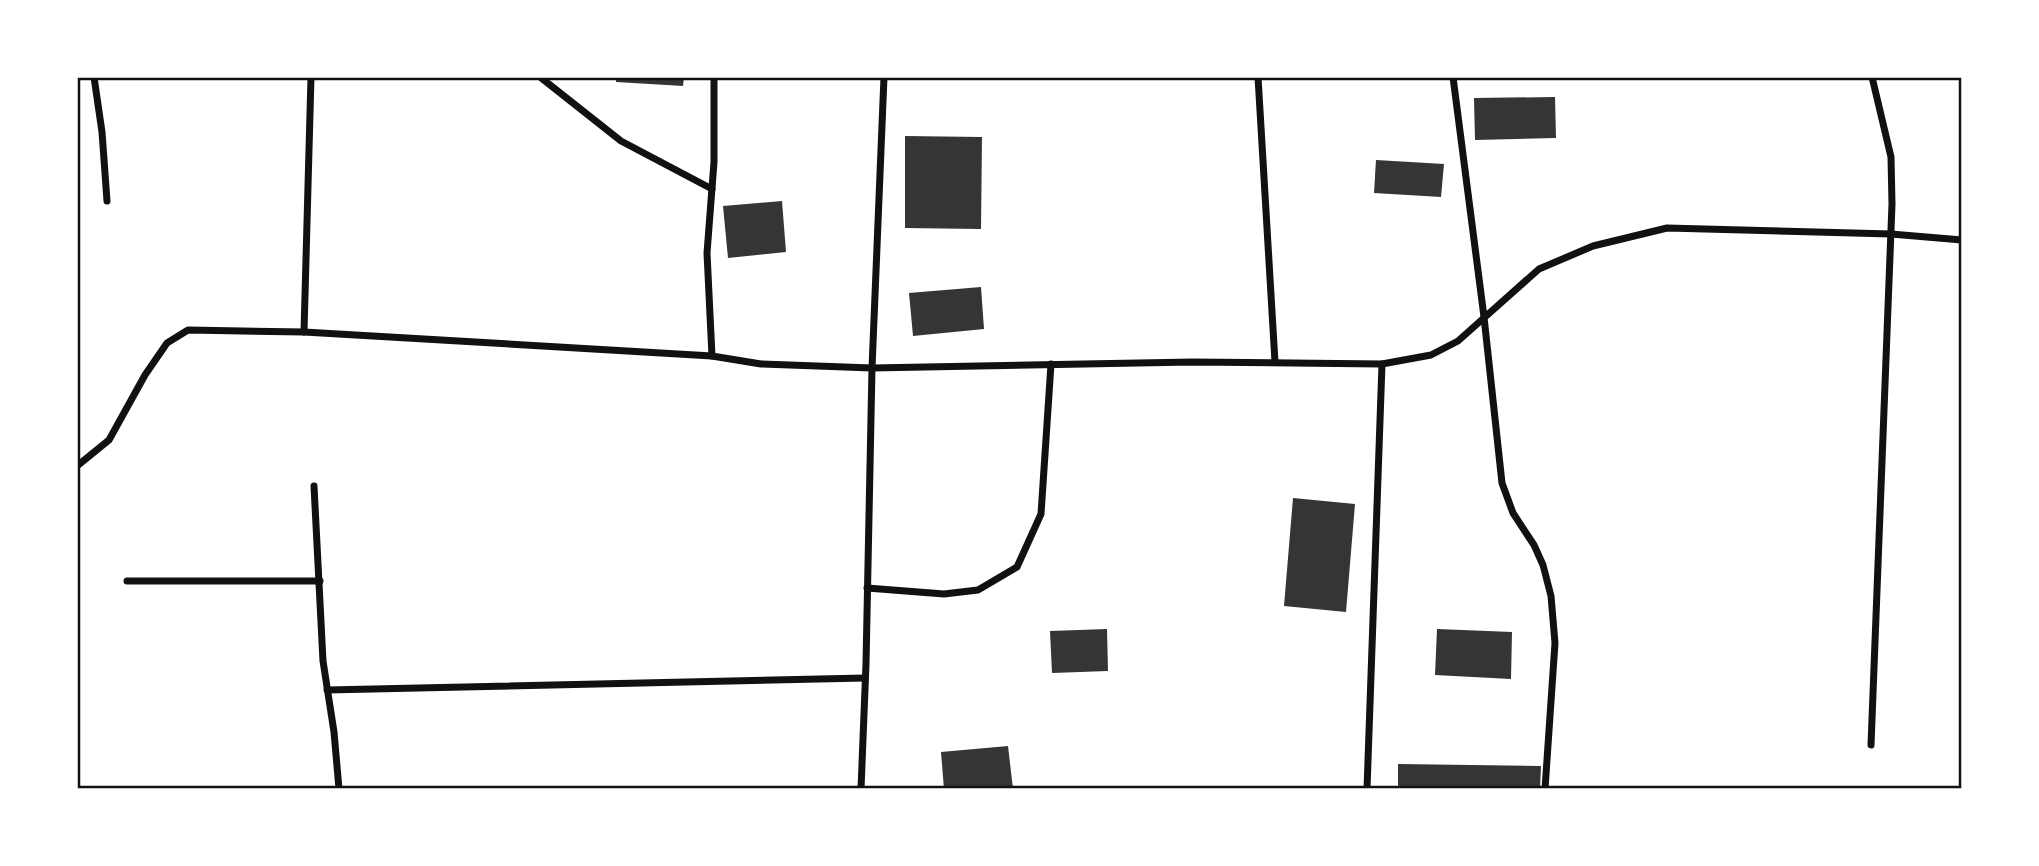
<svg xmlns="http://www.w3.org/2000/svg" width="2039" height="866" font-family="'Libre Baskerville',serif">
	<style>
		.building { fill: #353535 }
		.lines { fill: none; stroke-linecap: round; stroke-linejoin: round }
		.minor { stroke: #111; stroke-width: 7 }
		.neatline { fill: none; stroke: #111; stroke-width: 2.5 }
	</style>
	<rect width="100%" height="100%" fill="#fff"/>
	<g class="building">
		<path d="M 616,77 L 684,77 L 683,86 L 616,82 Z"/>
		<path d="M 1555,97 L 1556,138 L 1475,140 L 1474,98 Z"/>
		<path d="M 905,136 L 982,137 L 981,229 L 905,228 Z"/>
		<path d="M 1376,160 L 1444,164 L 1441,197 L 1374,193 Z"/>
		<path d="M 782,201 L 786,252 L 728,258 L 723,206 Z"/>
		<path d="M 981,287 L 984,329 L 913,336 L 909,293 Z"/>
		<path d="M 1293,498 L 1355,504 L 1346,612 L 1284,606 Z"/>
		<path d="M 1107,629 L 1108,671 L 1052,673 L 1050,631 Z"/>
		<path d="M 1437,629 L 1512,632 L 1511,679 L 1435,675 Z"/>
		<path d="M 1008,746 L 1013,789 L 944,789 L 941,752 Z"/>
		<path d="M 1398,764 L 1541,766 L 1540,789 L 1398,789 Z"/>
	</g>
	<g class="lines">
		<g class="minor">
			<path d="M 94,77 L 102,132 L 107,201"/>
			<path d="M 540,77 L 621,141 L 712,189"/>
			<path d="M 1258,77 L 1275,362"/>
			<path d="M 1453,77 L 1484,317 L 1502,483 L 1513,513 L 1534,545 L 1543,565 L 1551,596 L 1555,643 L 1545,789"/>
			<path d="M 304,332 L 311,77"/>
			<path d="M 712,356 L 707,253 L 714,162 L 714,77"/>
			<path d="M 77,466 L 109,440 L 145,375 L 167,343 L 188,330 L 304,332 L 712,356 L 761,364 L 872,368 L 1192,362 L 1382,364 L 1431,355 L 1458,341 L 1539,269 L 1593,246 L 1667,228 L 1891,234 L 1962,240"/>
			<path d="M 314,486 L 323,661 L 334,732 L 339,789"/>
			<path d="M 127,581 L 320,581"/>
			<path d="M 867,588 L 944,594 L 978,590 L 1017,567 L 1041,514 L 1051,364"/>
			<path d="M 327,690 L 865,678"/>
			<path d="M 1871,745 L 1892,204 L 1891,157 L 1872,77"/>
			<path d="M 861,789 L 866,664 L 872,368 L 884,77"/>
			<path d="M 1367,789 L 1382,364"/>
		</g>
	</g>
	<rect width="2039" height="866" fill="none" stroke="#ffffff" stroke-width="158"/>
	<rect x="79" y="79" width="1881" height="708" class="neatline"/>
</svg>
